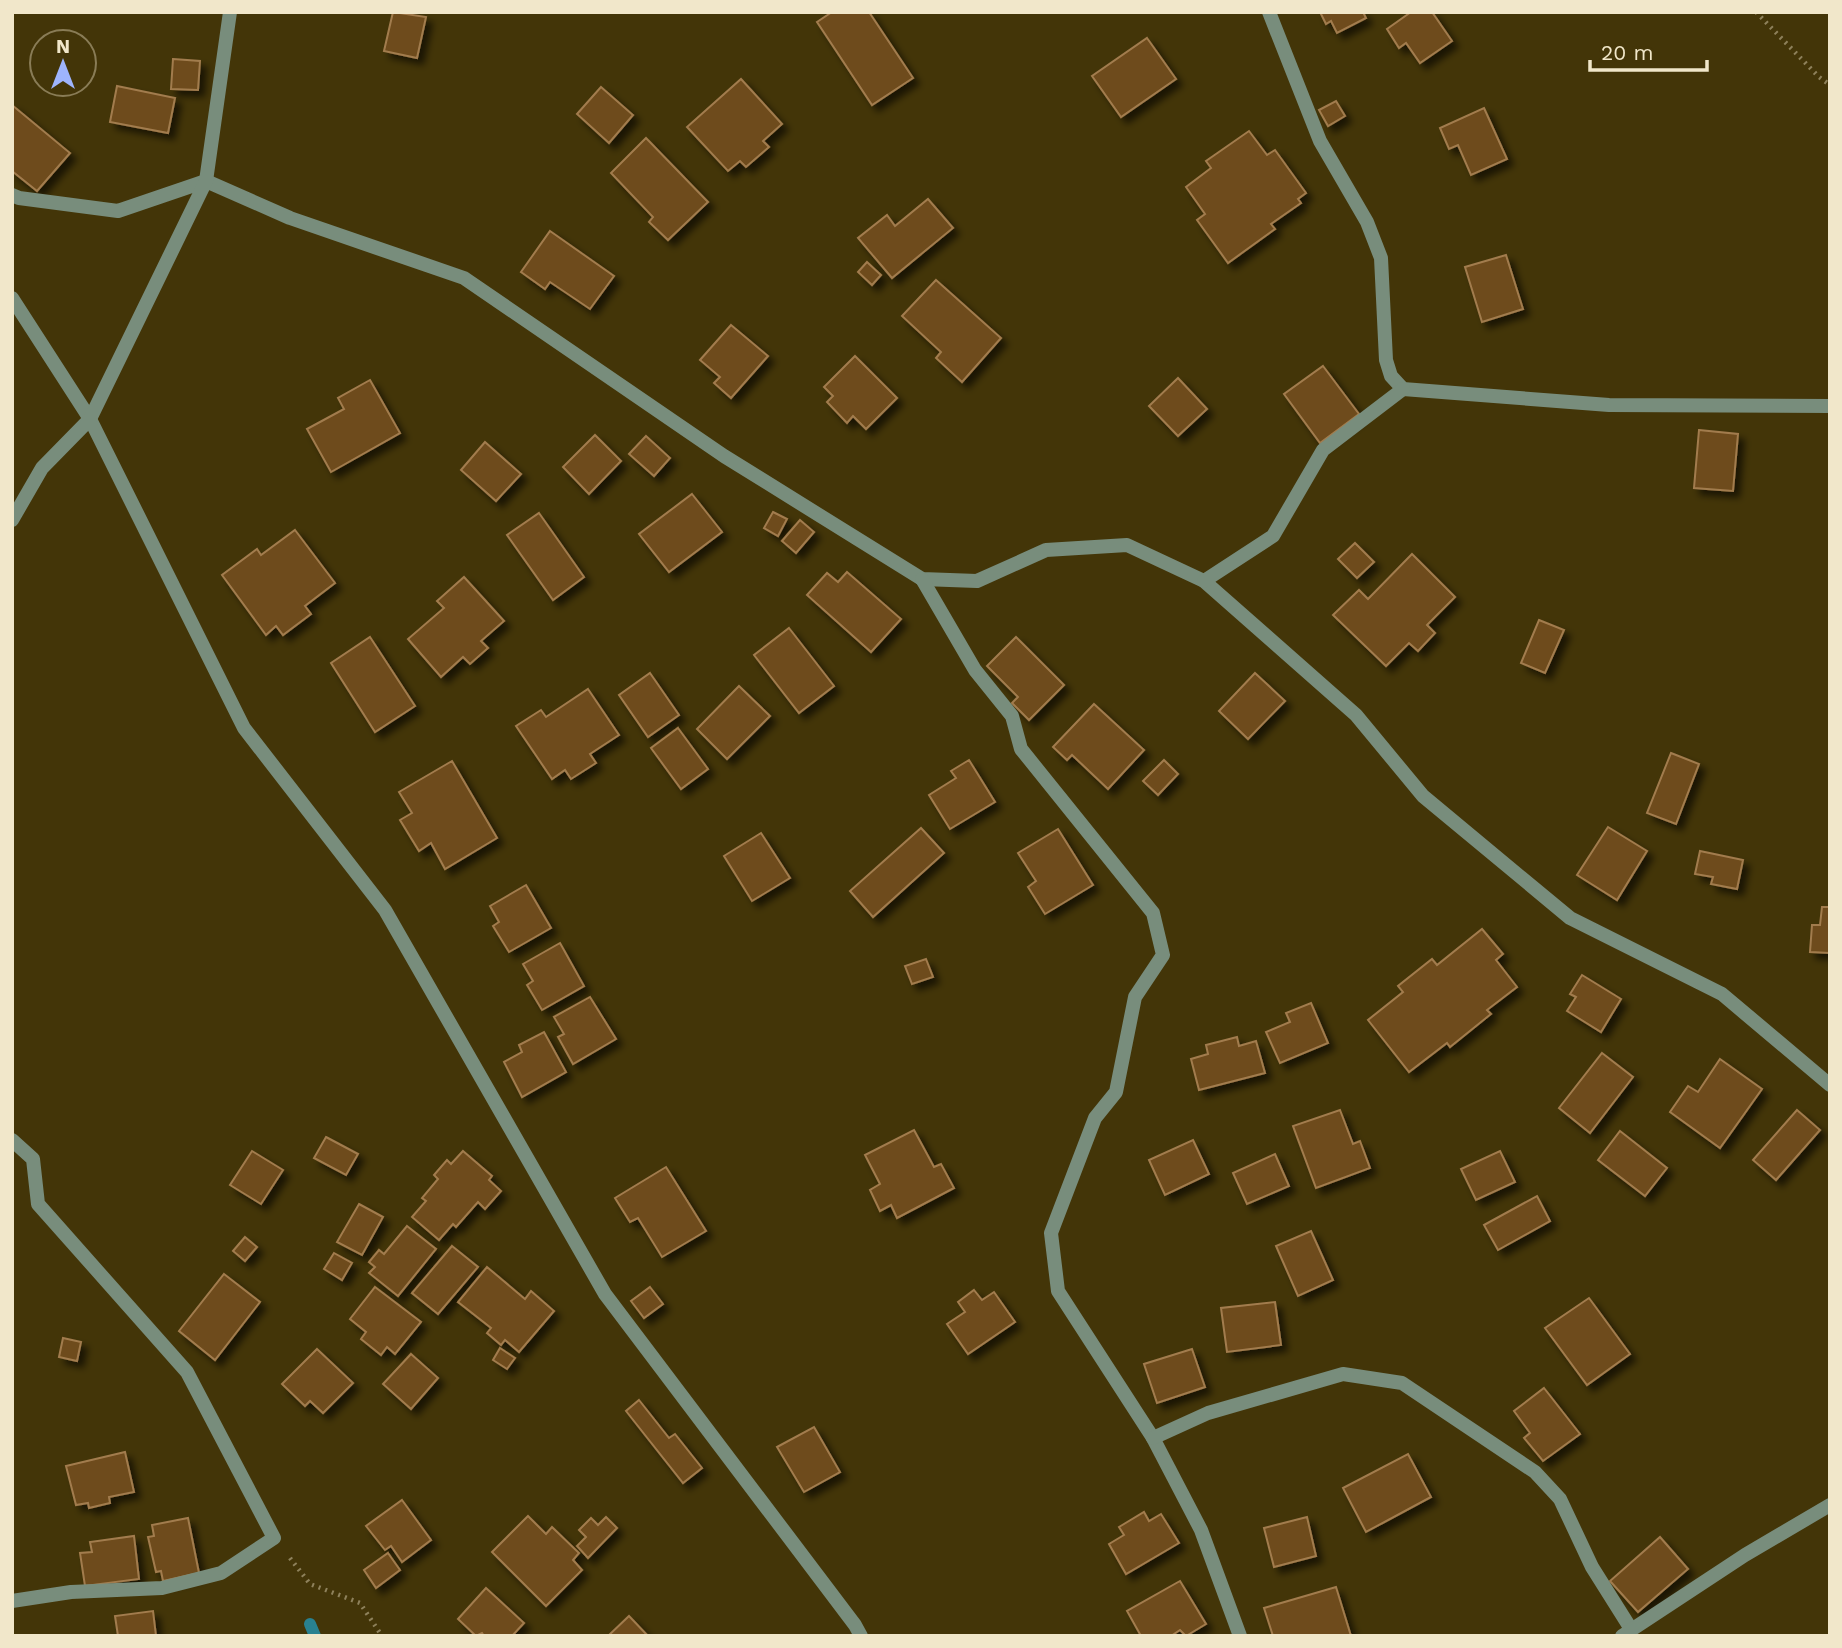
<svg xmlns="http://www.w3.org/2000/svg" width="1842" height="1648" font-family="'Work Sans',sans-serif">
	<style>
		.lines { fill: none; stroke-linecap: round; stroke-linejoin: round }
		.stream { stroke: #298190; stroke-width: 12 }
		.building { fill: #6e4b1b; stroke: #a27c4e; stroke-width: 2; filter: url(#shadow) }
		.path { stroke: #8e815b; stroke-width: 4.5; stroke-dasharray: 2 5; stroke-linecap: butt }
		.minor { stroke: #788d7c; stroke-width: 14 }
	</style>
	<defs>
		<filter id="shadow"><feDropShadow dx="6" dy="6" stdDeviation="3.5" flood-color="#0009"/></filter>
	</defs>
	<rect width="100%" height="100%" fill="#433508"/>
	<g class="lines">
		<path class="stream" d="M 310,1624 L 315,1636"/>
	</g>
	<g class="building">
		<path d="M 393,12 L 426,17 L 417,58 L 384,51 Z"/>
		<path d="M 832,12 L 869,12 L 913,78 L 872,105 L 817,22 Z"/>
		<path d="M 1320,12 L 1363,12 L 1366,18 L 1337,33 L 1331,21 L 1326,24 Z"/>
		<path d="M 1411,12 L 1432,12 L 1452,41 L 1420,63 L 1406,43 L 1399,48 L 1387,29 Z"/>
		<path d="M 1147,38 L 1176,79 L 1121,117 L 1092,76 Z"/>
		<path d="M 173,59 L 200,61 L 198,90 L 171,89 Z"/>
		<path d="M 741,79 L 782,124 L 763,141 L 769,147 L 746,167 L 740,161 L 728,171 L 687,127 Z"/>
		<path d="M 117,86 L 175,98 L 168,133 L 110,122 Z"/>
		<path d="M 601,87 L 633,115 L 609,143 L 577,114 Z"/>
		<path d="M 1336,101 L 1345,116 L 1328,126 L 1319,110 Z"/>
		<path d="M 12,105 L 70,153 L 37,191 L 12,171 Z"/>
		<path d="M 1484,108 L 1507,159 L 1471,175 L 1458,145 L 1449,149 L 1440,128 Z"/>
		<path d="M 1249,131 L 1267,155 L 1275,150 L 1306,193 L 1298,199 L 1301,203 L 1271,224 L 1275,229 L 1228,263 L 1197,220 L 1205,214 L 1186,187 L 1211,168 L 1206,161 Z"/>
		<path d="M 646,138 L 708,202 L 668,240 L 649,222 L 653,217 L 611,173 Z"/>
		<path d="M 928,199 L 953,228 L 892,278 L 858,238 L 887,215 L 895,226 Z"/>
		<path d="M 550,231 L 614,276 L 590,309 L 550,282 L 545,289 L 521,272 Z"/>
		<path d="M 1506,255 L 1523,309 L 1482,322 L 1465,267 Z"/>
		<path d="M 867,262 L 881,275 L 872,285 L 858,272 Z"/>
		<path d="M 936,280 L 1001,338 L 962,382 L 936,358 L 941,352 L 902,316 Z"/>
		<path d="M 731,325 L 768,356 L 731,398 L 714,383 L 720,377 L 700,360 Z"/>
		<path d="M 855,356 L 897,398 L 866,429 L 853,416 L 847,423 L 827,402 L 833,396 L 824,387 Z"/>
		<path d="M 1323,366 L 1359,414 L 1320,443 L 1284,394 Z"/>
		<path d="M 1178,378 L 1207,409 L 1178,436 L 1149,406 Z"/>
		<path d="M 370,380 L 400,433 L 331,472 L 307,429 L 344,409 L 338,398 Z"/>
		<path d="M 1699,430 L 1738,434 L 1733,491 L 1694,488 Z"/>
		<path d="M 595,435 L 621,461 L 589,494 L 563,467 Z"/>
		<path d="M 646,436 L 670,458 L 654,476 L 629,454 Z"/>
		<path d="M 485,442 L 521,474 L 496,501 L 461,470 Z"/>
		<path d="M 692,494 L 722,532 L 669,572 L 639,534 Z"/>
		<path d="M 773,512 L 787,519 L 778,536 L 764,528 Z"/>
		<path d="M 539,513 L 584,577 L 553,600 L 507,535 Z"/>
		<path d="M 800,520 L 814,532 L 796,553 L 782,541 Z"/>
		<path d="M 295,530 L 335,583 L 305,606 L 311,614 L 283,635 L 276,626 L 266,635 L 222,575 L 257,549 L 261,555 Z"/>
		<path d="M 1355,543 L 1374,562 L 1357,578 L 1338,559 Z"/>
		<path d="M 1412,554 L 1455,597 L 1427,625 L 1435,633 L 1418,651 L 1409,643 L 1386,666 L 1333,615 L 1359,590 L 1368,599 Z"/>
		<path d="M 847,572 L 901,619 L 871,652 L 807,595 L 827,573 L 838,582 Z"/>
		<path d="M 464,577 L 504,621 L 481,641 L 488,648 L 470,664 L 463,657 L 441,677 L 408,639 L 444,608 L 437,601 Z"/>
		<path d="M 1539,620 L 1564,630 L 1545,673 L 1521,663 Z"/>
		<path d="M 789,628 L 834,686 L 799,713 L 754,655 Z"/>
		<path d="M 370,637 L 415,706 L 375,732 L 331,663 Z"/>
		<path d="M 1016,637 L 1064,685 L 1029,720 L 1012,703 L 1018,697 L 987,666 Z"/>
		<path d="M 650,673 L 679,715 L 648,737 L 619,695 Z"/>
		<path d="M 1255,673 L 1285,701 L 1248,739 L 1219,711 Z"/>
		<path d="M 739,686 L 770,716 L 727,759 L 697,729 Z"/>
		<path d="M 588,689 L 619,735 L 590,754 L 596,763 L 571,779 L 565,770 L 552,779 L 516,726 L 541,710 L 546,717 Z"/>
		<path d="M 1094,704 L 1144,750 L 1108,789 L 1072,755 L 1067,760 L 1053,747 Z"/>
		<path d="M 678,728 L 708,769 L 681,789 L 651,748 Z"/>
		<path d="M 1671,753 L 1699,764 L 1676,824 L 1647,813 Z"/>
		<path d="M 969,760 L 995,802 L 950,829 L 929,795 L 956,778 L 951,771 Z"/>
		<path d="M 1164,760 L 1178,774 L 1158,795 L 1143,781 Z"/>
		<path d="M 452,761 L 497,838 L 445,869 L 431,843 L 419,851 L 400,820 L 412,813 L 399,792 Z"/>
		<path d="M 1608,827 L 1647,851 L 1617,900 L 1577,875 Z"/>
		<path d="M 921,828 L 944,853 L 873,917 L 850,891 Z"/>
		<path d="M 1058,829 L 1093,885 L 1045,914 L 1028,887 L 1036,881 L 1018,853 Z"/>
		<path d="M 761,833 L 790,878 L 752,901 L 724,856 Z"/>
		<path d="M 1700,851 L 1743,860 L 1737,889 L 1711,884 L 1713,877 L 1695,874 Z"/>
		<path d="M 526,885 L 551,928 L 509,952 L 493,926 L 499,922 L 490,906 Z"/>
		<path d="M 1822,907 L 1830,907 L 1830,953 L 1810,952 L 1812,925 L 1820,925 Z"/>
		<path d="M 1482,929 L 1503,954 L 1496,960 L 1517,987 L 1487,1010 L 1491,1014 L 1450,1047 L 1447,1043 L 1409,1072 L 1368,1020 L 1403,992 L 1398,986 L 1432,959 L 1437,965 Z"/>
		<path d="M 560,943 L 584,986 L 542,1010 L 527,985 L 533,981 L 523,964 Z"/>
		<path d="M 926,959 L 933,977 L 912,984 L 905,966 Z"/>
		<path d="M 1582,975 L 1621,999 L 1601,1032 L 1567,1011 L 1576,997 L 1570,994 Z"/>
		<path d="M 590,997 L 616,1039 L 573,1064 L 558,1037 L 564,1034 L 554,1017 Z"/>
		<path d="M 1311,1003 L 1328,1043 L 1280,1063 L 1266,1032 L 1290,1022 L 1286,1013 Z"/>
		<path d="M 544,1032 L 566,1072 L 522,1097 L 504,1062 L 522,1052 L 519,1045 Z"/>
		<path d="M 1237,1037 L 1239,1046 L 1256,1041 L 1265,1073 L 1199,1090 L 1191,1059 L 1208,1054 L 1206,1045 Z"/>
		<path d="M 1602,1053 L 1633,1077 L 1590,1133 L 1559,1108 Z"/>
		<path d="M 1720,1059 L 1762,1089 L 1720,1148 L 1670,1112 L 1688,1086 L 1698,1092 Z"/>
		<path d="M 1340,1110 L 1353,1144 L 1360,1141 L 1370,1168 L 1316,1188 L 1293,1126 Z"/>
		<path d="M 1797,1110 L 1820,1130 L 1776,1180 L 1753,1160 Z"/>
		<path d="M 914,1130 L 934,1167 L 941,1164 L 954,1188 L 897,1218 L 891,1205 L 880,1211 L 870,1190 L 880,1184 L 865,1155 Z"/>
		<path d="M 1620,1131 L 1667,1168 L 1645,1196 L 1598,1160 Z"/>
		<path d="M 326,1137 L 358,1154 L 346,1175 L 314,1158 Z"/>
		<path d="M 1193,1140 L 1209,1174 L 1165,1195 L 1149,1160 Z"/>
		<path d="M 252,1151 L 283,1170 L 261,1204 L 230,1185 Z"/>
		<path d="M 463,1151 L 492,1176 L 489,1180 L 501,1191 L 485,1209 L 478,1202 L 456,1227 L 453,1224 L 439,1240 L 412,1217 L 426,1201 L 422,1198 L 438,1179 L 434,1175 L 447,1160 L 451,1164 Z"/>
		<path d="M 1500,1151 L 1515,1182 L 1476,1200 L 1461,1169 Z"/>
		<path d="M 1275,1154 L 1289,1186 L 1247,1204 L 1233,1173 Z"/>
		<path d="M 666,1167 L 706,1231 L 662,1257 L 638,1218 L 630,1222 L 615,1198 Z"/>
		<path d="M 1537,1196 L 1550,1221 L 1498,1250 L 1484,1225 Z"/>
		<path d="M 359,1204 L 383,1217 L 362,1255 L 337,1242 Z"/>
		<path d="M 407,1226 L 436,1249 L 398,1296 L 369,1273 L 375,1267 L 369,1262 L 379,1250 L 384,1254 Z"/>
		<path d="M 1311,1231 L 1333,1280 L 1298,1296 L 1276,1246 Z"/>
		<path d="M 245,1237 L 257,1247 L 245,1261 L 233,1251 Z"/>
		<path d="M 452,1246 L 478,1267 L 438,1314 L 412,1293 Z"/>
		<path d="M 334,1253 L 352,1263 L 342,1280 L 324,1269 Z"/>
		<path d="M 487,1267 L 525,1299 L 531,1291 L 554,1311 L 519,1352 L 505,1340 L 501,1345 L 487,1333 L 491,1328 L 458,1302 Z"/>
		<path d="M 224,1274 L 260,1302 L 215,1360 L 179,1331 Z"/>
		<path d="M 375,1287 L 421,1322 L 395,1354 L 387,1347 L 381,1355 L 361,1339 L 366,1332 L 350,1319 Z"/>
		<path d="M 650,1287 L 663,1304 L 644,1318 L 631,1301 Z"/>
		<path d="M 974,1290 L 982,1300 L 994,1292 L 1015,1322 L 968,1354 L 947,1324 L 965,1312 L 958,1302 Z"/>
		<path d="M 1589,1298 L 1630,1354 L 1587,1385 L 1545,1328 Z"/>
		<path d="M 1275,1302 L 1281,1345 L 1227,1352 L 1221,1308 Z"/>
		<path d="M 63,1338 L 81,1342 L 77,1361 L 59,1357 Z"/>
		<path d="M 500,1348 L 515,1358 L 507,1369 L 493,1360 Z"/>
		<path d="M 317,1349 L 353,1383 L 323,1413 L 310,1401 L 305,1406 L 282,1384 Z"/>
		<path d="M 1192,1349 L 1205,1387 L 1157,1403 L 1144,1364 Z"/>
		<path d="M 411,1354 L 438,1378 L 411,1409 L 383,1384 Z"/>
		<path d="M 1544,1388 L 1580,1434 L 1543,1461 L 1524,1438 L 1530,1433 L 1514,1411 Z"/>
		<path d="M 639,1400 L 669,1438 L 675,1434 L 702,1468 L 683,1483 L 626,1411 Z"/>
		<path d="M 814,1427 L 840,1472 L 804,1492 L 777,1447 Z"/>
		<path d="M 125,1452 L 134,1492 L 109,1497 L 110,1503 L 89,1508 L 88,1503 L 76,1505 L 66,1466 Z"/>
		<path d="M 1408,1454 L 1431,1497 L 1366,1532 L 1343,1488 Z"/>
		<path d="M 402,1500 L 431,1540 L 402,1562 L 391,1546 L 385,1550 L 366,1526 Z"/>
		<path d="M 1144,1512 L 1149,1521 L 1161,1514 L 1179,1543 L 1126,1574 L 1109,1544 L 1124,1535 L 1119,1527 Z"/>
		<path d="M 528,1516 L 546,1534 L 552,1527 L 579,1553 L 573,1560 L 582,1570 L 546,1606 L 492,1552 Z"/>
		<path d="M 606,1517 L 617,1528 L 588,1558 L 577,1546 L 586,1537 L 579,1530 L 591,1518 L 598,1525 Z"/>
		<path d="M 1307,1517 L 1316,1556 L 1274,1567 L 1264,1528 Z"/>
		<path d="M 188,1518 L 199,1573 L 163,1581 L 161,1571 L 156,1572 L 148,1537 L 154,1536 L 152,1525 Z"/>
		<path d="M 134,1536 L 139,1579 L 85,1586 L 80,1553 L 92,1552 L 90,1542 Z"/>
		<path d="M 1660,1537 L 1688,1569 L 1638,1612 L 1610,1581 Z"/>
		<path d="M 388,1553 L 400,1570 L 376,1588 L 364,1570 Z"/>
		<path d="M 1180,1581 L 1206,1624 L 1186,1636 L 1180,1630 L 1171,1636 L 1141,1636 L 1127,1611 Z"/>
		<path d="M 1336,1587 L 1351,1636 L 1273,1636 L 1264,1608 Z"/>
		<path d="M 486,1588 L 524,1623 L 512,1636 L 484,1636 L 482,1633 L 476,1636 L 458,1619 Z"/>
		<path d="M 153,1611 L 156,1636 L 118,1636 L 115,1616 Z"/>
		<path d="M 629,1616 L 648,1636 L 608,1636 Z"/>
	</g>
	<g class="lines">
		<g class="path">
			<path d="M 1756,12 L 1819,77 L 1830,85"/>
			<path d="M 290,1558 L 310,1584 L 360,1603 L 382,1636"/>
		</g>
		<g class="minor">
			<path d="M 1269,12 L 1320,141 L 1367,222 L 1381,258 L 1386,360 L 1391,376 L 1403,389 L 1609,405 L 1830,406"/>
			<path d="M 12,195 L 19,198 L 118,211 L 206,181 L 290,218 L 464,278 L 724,456 L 922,579 L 977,581 L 1046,550 L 1127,545 L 1204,581 L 1356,715 L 1423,796 L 1570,918 L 1722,994 L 1830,1085"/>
			<path d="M 12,298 L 90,419 L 244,728 L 385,910 L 605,1294 L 855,1625 L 861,1636"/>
			<path d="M 12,520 L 42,468 L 90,419 L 206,181 L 230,12"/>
			<path d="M 922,579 L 975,670 L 1012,716 L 1021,749 L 1153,913 L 1163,955 L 1135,997 L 1116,1092 L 1095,1118 L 1051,1233 L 1058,1291 L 1153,1438 L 1201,1530 L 1240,1636"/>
			<path d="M 1204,581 L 1273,536 L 1323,450 L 1403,389"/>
			<path d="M 12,1140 L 33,1159 L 38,1204 L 187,1372 L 274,1538 L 221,1573 L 162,1588 L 71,1592 L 12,1601"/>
			<path d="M 1153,1438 L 1208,1413 L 1343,1374 L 1402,1383 L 1535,1472 L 1560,1499 L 1592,1567 L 1631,1629"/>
			<path d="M 1622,1636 L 1745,1555 L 1830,1505"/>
		</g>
	</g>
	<rect width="1842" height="1648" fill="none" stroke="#f1e7ca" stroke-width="28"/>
	<g transform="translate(63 63)"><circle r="33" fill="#433508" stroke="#897c56" stroke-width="2"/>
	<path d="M0-5L12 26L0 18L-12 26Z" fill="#9eb4fd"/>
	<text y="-10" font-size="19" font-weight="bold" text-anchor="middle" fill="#f1e7ca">N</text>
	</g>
	<path d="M1590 60v10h117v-10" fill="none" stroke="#f1e7ca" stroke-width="3.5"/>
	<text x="1601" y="60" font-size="21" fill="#f1e7ca" stroke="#433508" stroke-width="5" paint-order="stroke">20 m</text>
</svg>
